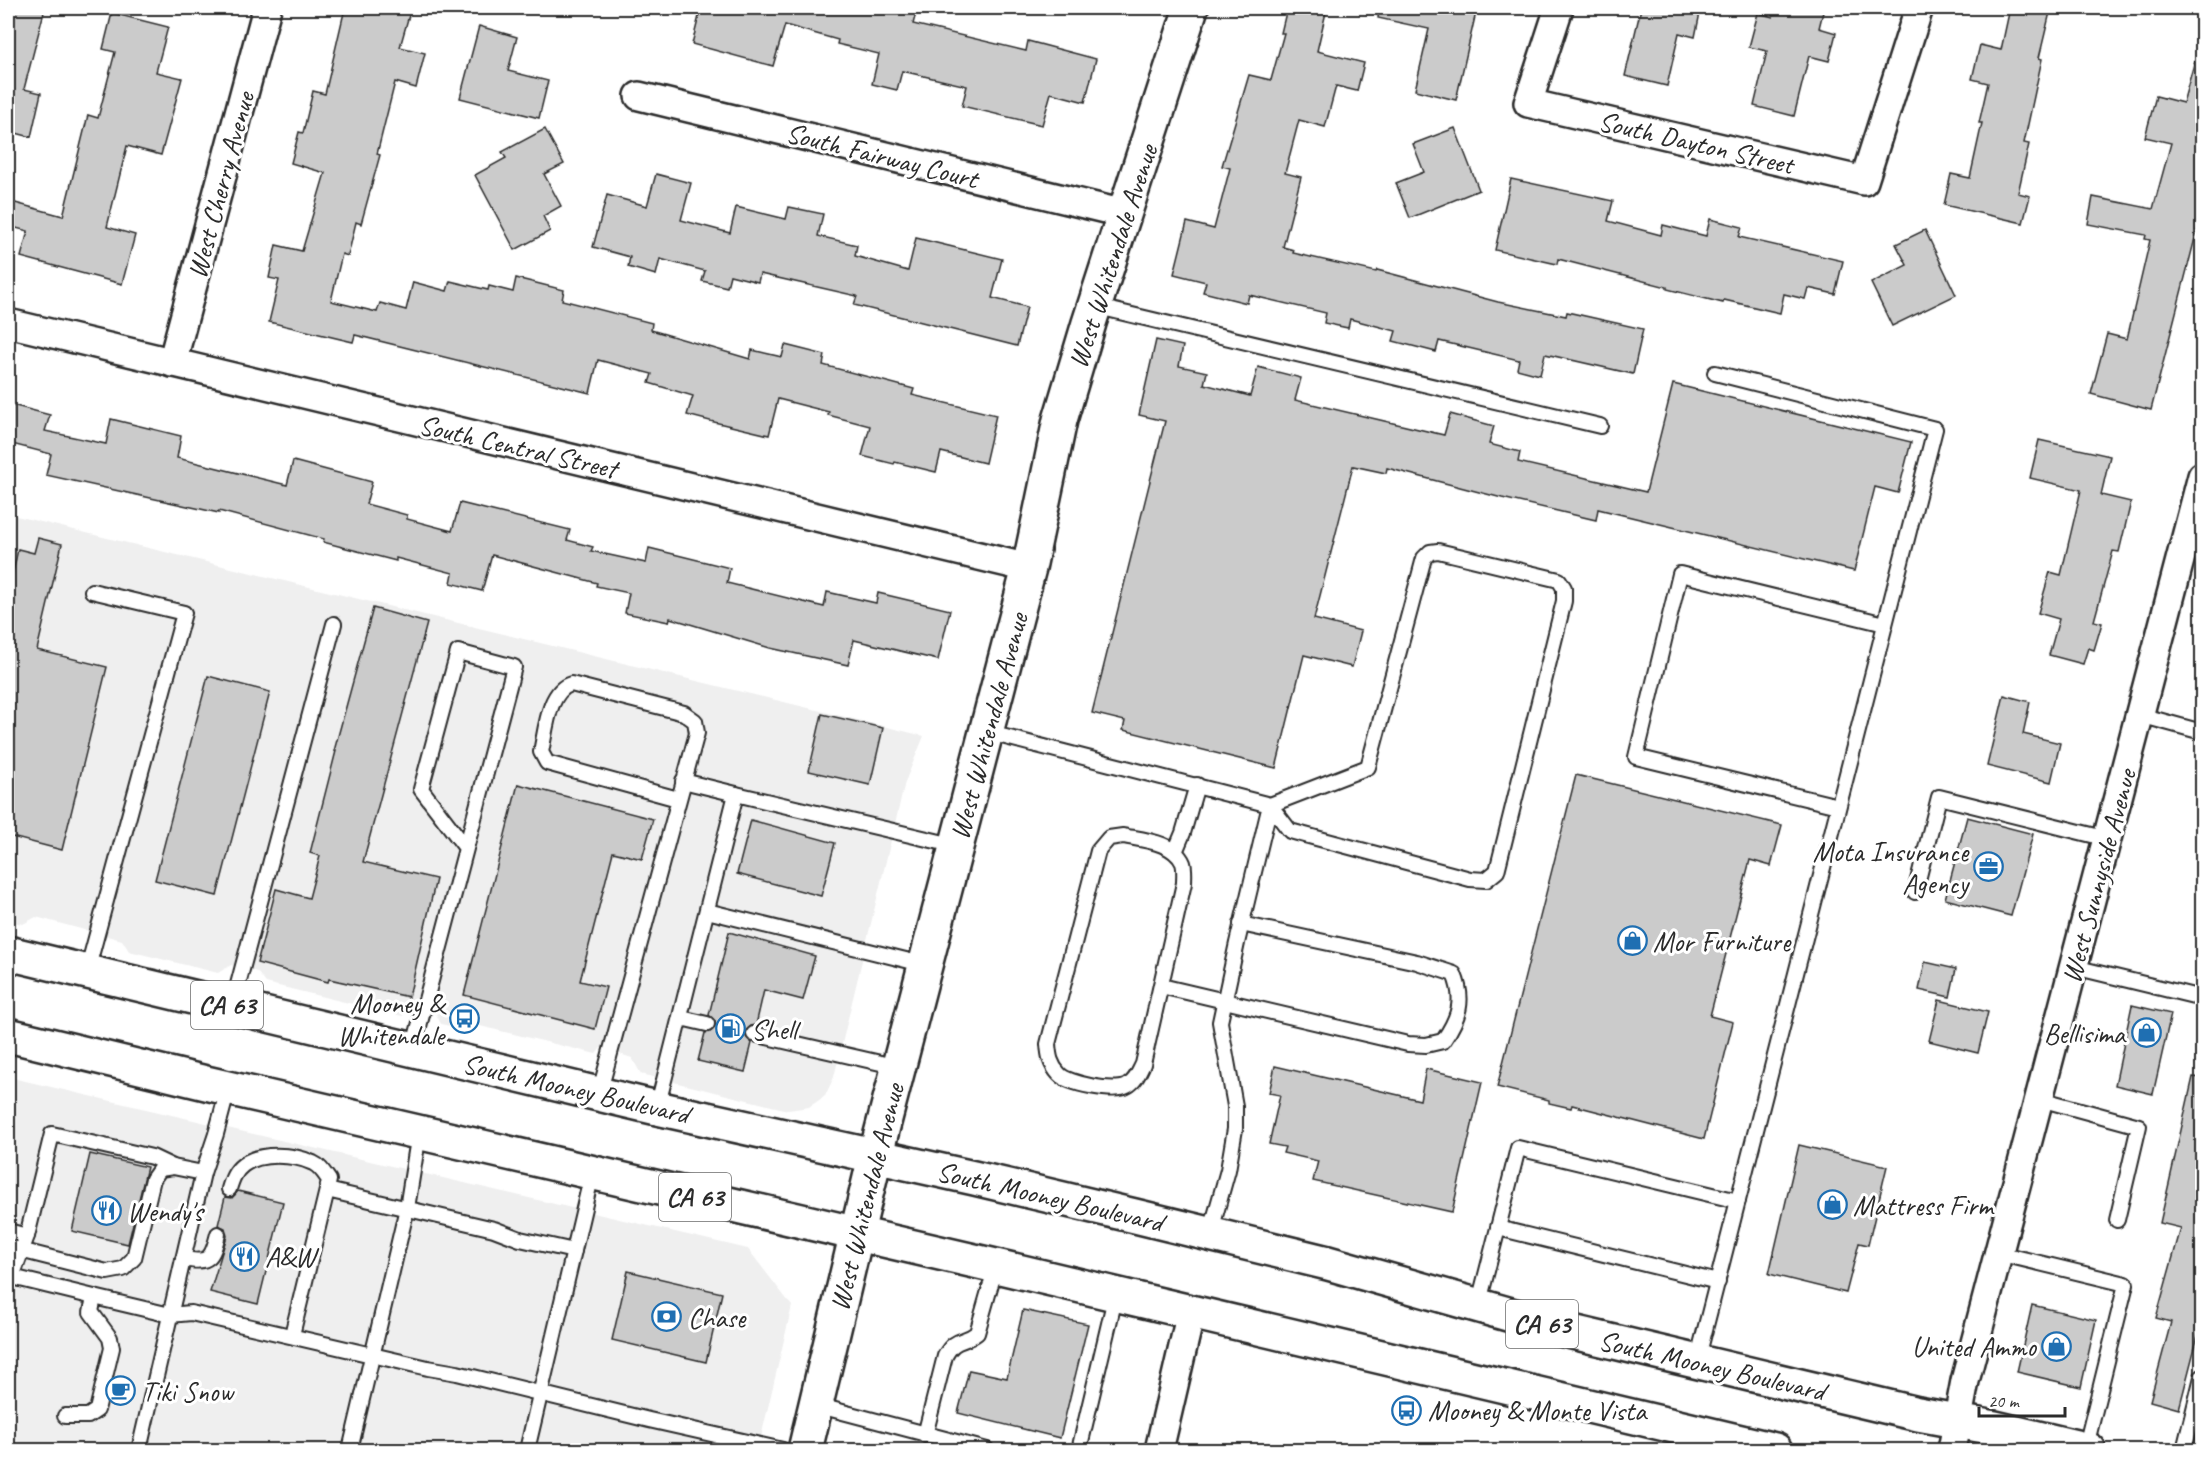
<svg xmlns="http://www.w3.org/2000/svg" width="2210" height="1458" font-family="Caveat,sans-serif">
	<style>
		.built { fill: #efefef }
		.building { fill: #cbcbcb; stroke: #2b2b2b; stroke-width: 1.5 }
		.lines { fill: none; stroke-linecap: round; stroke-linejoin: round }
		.lane-casing { stroke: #2b2b2b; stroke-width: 18 }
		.street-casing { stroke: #2b2b2b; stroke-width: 32 }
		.secondary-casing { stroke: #2b2b2b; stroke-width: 38 }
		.primary-casing { stroke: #2b2b2b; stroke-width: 38 }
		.lane { stroke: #fff; stroke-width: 14 }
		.street { stroke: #fff; stroke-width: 27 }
		.secondary { stroke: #fff; stroke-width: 33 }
		.primary { stroke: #fff; stroke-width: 33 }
		.labels { text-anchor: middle; stroke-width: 6; stroke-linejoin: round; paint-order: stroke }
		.shield { fill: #fff; stroke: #6b6b6b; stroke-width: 1.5 }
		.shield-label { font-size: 27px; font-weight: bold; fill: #2b2b2b }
		.street-label { font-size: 28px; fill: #2b2b2b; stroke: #fff }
		.poi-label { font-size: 28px; fill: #2b2b2b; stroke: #fff; text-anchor: start }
	</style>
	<rect width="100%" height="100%" fill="#fff"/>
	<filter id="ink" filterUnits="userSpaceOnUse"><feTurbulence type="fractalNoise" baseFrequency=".0167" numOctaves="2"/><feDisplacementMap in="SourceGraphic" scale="12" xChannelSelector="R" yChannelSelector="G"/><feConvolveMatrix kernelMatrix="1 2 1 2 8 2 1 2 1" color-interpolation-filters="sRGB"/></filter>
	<g filter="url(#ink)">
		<g class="built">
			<path d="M 8,514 L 924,736 L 905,782 L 834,1077 L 825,1096 L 809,1107 L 788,1110 L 641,1074 L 632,1058 L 601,1048 L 596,1054 L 476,1025 L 463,1029 L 441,1024 L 436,1014 L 414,1007 L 402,1016 L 266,983 L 257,972 L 231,965 L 218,973 L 129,951 L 122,940 L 36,917 L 23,924 L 8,921 Z"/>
			<path d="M 8,1077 L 748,1249 L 792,1306 L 758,1450 L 8,1450 Z"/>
		</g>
		<g class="building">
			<path d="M 8,8 L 45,8 L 24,89 L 41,93 L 31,137 L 8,131 Z"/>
			<path d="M 345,8 L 411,8 L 400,47 L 425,53 L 416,88 L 395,82 L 377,154 L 380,155 L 361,224 L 356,222 L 348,256 L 342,254 L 331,301 L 377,312 L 380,303 L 406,310 L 413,282 L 447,291 L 450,281 L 488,290 L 489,286 L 513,292 L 516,278 L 564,290 L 562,300 L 652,323 L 651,330 L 750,359 L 752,350 L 782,357 L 785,345 L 825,355 L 823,365 L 914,389 L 912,395 L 996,415 L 985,463 L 941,452 L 936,472 L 895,462 L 894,464 L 862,456 L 870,426 L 828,415 L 829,412 L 778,399 L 769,435 L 714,422 L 687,415 L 693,396 L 649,383 L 652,374 L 598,360 L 590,393 L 355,335 L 353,342 L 269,322 L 279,280 L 269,278 L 276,245 L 302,251 L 325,173 L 291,163 L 299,132 L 303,133 L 313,91 L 325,94 Z"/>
			<path d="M 701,8 L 893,8 L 916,13 L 913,24 L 1026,51 L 1028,41 L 1096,59 L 1085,102 L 1051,93 L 1042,125 L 962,106 L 967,86 L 902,71 L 897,90 L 872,84 L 879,54 L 837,44 L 838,40 L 785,25 L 773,66 L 692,44 Z"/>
			<path d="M 1287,8 L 1327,8 L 1317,51 L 1364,63 L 1357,91 L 1336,86 L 1325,127 L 1299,120 L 1285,173 L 1301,177 L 1283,247 L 1294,250 L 1293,253 L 1376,272 L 1377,270 L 1498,302 L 1566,316 L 1567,312 L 1643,329 L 1633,374 L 1545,354 L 1540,375 L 1517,369 L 1519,360 L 1439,341 L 1436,352 L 1393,341 L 1396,331 L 1350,319 L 1348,328 L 1324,323 L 1326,313 L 1249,295 L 1247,303 L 1203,292 L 1206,282 L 1174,274 L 1187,222 L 1214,229 L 1230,168 L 1222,166 L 1249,75 L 1271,80 L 1284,33 L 1281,33 Z"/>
			<path d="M 1379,8 L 1477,8 L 1456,100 L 1415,90 L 1429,29 L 1378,18 Z"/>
			<path d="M 1641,8 L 1701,8 L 1695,37 L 1679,33 L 1667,86 L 1625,76 Z"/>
			<path d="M 1775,8 L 1824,8 L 1819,28 L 1836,33 L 1829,61 L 1809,56 L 1794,116 L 1754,106 L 1767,51 L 1749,47 L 1758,13 L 1773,17 Z"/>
			<path d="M 2010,8 L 2051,8 L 2039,58 L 2042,59 L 2024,143 L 2029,144 L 2018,193 L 2030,196 L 2023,223 L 1944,205 L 1951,174 L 1970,178 L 1982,123 L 1979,123 L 1988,83 L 1972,79 L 1980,45 L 2001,50 Z"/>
			<path d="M 112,13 L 168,27 L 156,72 L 182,78 L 161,155 L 127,146 L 107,227 L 135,235 L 122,284 L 21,257 L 28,231 L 8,226 L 8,201 L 63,216 L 88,115 L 98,118 L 115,52 L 103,49 Z"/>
			<path d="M 479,26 L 517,37 L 508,71 L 548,81 L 539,118 L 460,98 Z"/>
			<path d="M 2195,60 L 2202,61 L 2202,211 L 2151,410 L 2091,394 L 2107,334 L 2127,339 L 2150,240 L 2145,239 L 2146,235 L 2088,224 L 2093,197 L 2153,209 L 2171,143 L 2145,137 L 2156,96 L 2183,103 Z"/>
			<path d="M 1455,128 L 1479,190 L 1410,218 L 1396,183 L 1424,172 L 1413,144 Z"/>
			<path d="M 545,129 L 564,164 L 544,174 L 561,206 L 543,216 L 550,231 L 515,250 L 475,175 L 506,158 L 502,152 Z"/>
			<path d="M 656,174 L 691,183 L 681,220 L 730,233 L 736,207 L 786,219 L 789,207 L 823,214 L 818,236 L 857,245 L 855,256 L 908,271 L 916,238 L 1002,259 L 992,298 L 1027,307 L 1017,346 L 854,305 L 857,296 L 760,274 L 758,282 L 730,275 L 727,287 L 702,281 L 705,271 L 660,259 L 656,275 L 628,267 L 630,257 L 593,247 L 607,195 L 647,206 Z"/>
			<path d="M 1511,179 L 1613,201 L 1608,221 L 1661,235 L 1663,225 L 1706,236 L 1710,219 L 1742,227 L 1739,237 L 1843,261 L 1835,294 L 1808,288 L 1805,299 L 1784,294 L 1780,313 L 1724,300 L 1723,303 L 1667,289 L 1667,287 L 1558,259 L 1557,264 L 1495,250 Z"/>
			<path d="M 1925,230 L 1956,295 L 1892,326 L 1871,283 L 1907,265 L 1896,244 Z"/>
			<path d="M 1156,340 L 1183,346 L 1179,366 L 1207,372 L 1204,384 L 1250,396 L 1258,367 L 1301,378 L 1295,400 L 1444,435 L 1450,414 L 1494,426 L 1489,444 L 1520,452 L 1518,462 L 1646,492 L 1673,384 L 1911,442 L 1898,493 L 1875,487 L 1854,571 L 1598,509 L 1596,520 L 1502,498 L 1387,468 L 1386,473 L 1353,466 L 1314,619 L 1361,631 L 1352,667 L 1304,655 L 1276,768 L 1123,730 L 1125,721 L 1092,713 L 1165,421 L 1139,415 Z"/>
			<path d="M 8,404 L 50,415 L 45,431 L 106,444 L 111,419 L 181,436 L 177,458 L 287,485 L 293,461 L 372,482 L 366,504 L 407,515 L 407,519 L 452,531 L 460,503 L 570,530 L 567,540 L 593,547 L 591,551 L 646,563 L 649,548 L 730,568 L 727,583 L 824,607 L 827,592 L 876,603 L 878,593 L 950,610 L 938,660 L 854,640 L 848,665 L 770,648 L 670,618 L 669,622 L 625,613 L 629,593 L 596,586 L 597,583 L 492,555 L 482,591 L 451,583 L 453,573 L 396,558 L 396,561 L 323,542 L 324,539 L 219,511 L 219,513 L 46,475 L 51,454 L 8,443 Z"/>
			<path d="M 2039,440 L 2110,456 L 2101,495 L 2131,502 L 2119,552 L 2113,551 L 2094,621 L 2102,623 L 2094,650 L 2088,648 L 2083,664 L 2049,655 L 2059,619 L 2038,613 L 2050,572 L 2061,575 L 2081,490 L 2030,478 Z"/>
			<path d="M 38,538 L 62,544 L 37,650 L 107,667 L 62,850 L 8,836 L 8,595 L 18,549 L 34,553 Z"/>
			<path d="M 373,608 L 427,623 L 363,862 L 436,879 L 409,997 L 329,979 L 328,982 L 257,963 L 276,889 L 309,898 L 320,856 L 310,853 L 336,751 L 334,751 Z"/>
			<path d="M 208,676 L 270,692 L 217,896 L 155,880 Z"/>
			<path d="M 2004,695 L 2030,702 L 2023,734 L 2060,743 L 2051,782 L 1987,766 Z"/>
			<path d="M 822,714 L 883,728 L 870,785 L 809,771 Z"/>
			<path d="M 1576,775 L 1782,825 L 1771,866 L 1750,860 L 1710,1016 L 1733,1022 L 1704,1139 L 1572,1105 L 1571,1108 L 1549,1103 L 1549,1100 L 1497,1087 Z"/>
			<path d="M 518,784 L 653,819 L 642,859 L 613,852 L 580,981 L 606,987 L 595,1029 L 464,995 Z"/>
			<path d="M 1967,817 L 2033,834 L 2011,916 L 1945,899 Z"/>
			<path d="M 751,820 L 835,843 L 821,896 L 737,874 Z"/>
			<path d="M 729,932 L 815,956 L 803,1000 L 764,990 L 756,1025 L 751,1026 L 745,1031 L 746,1037 L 752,1043 L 745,1072 L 698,1061 L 705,1033 L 710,1032 L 716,1027 L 715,1021 L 709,1015 Z"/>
			<path d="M 1925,962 L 1956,969 L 1950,997 L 1919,990 Z"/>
			<path d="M 1939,1000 L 1988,1012 L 1978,1053 L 1929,1041 Z"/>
			<path d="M 2132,1005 L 2171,1014 L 2153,1094 L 2115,1085 Z"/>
			<path d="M 1275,1066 L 1420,1100 L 1426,1069 L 1482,1082 L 1452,1212 L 1313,1181 L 1318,1161 L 1283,1153 L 1285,1147 L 1269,1144 L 1280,1095 L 1269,1093 Z"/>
			<path d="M 2193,1077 L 2202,1078 L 2202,1320 L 2179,1409 L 2150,1401 L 2171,1322 L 2156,1318 L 2181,1228 L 2160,1223 Z"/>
			<path d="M 1799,1145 L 1887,1166 L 1868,1245 L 1859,1243 L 1846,1293 L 1769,1274 Z"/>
			<path d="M 90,1154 L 147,1167 L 128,1244 L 72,1231 Z"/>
			<path d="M 238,1191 L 283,1202 L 258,1304 L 210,1292 L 227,1236 L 225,1228 L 218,1225 L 225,1197 L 232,1198 Z"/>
			<path d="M 628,1271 L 722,1293 L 706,1362 L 612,1340 Z"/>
			<path d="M 2032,1305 L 2096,1320 L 2081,1387 L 2017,1372 Z"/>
			<path d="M 1023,1310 L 1088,1324 L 1060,1438 L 958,1413 L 969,1370 L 1007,1378 Z"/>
		</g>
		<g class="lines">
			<defs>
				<g id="lane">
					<path d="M 1094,306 L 1600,426"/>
					<path d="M 1438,551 L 1559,580 L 1564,588 L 1564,601 L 1497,871 L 1486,880 L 1470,879 L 1290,831 L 1270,805 L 1368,767 L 1424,558 L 1430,552 Z"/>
					<path d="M 2140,715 L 2202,732"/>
					<path d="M 986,732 L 1270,805 L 1237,943 L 1220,1022 L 1235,1106 L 1235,1129 L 1228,1170 L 1210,1234"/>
					<path d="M 683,781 L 736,794"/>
					<path d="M 1838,806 L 1636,757 L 1680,574 L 1885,624"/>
					<path d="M 1123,836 C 1143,840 1174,842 1183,863 C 1185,869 1184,877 1184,883 L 1143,1064 C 1139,1072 1136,1081 1127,1086 C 1115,1093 1068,1084 1059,1074 C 1050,1064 1049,1056 1048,1044 L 1098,851 L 1109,838 Z"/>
					<path d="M 1175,852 L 1183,833 L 1197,785"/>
					<path d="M 1915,892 L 1939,797 L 2108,839"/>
					<path d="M 707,911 L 926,965"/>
					<path d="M 2074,967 L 2202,998"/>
					<path d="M 87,971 L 184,613 L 92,591"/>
					<path d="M 1161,986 L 1408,1044 L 1426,1045 L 1443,1041 C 1459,1018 1465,1000 1454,974 L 1417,962 L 1241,924"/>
					<path d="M 232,1007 L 334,624"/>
					<path d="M 681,1018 L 707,1024"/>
					<path d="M 754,1034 L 898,1067"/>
					<path d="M 413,1049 L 514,667 L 458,652 L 421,789 L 466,848"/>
					<path d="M 599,1094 L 697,733 L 695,721 L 684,713 L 571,684 C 548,691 546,730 541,752 L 547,763 L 678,799"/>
					<path d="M 2040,1099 L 2139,1126 L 2117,1220"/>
					<path d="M 657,1108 L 736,794 L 957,846"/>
					<path d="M 229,1189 C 232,1179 235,1171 243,1165 C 260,1152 294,1154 313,1163 C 320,1166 324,1173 329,1180 L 327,1190"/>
					<path d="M 8,1231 L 27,1236"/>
					<path d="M 8,1247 L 107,1272 L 123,1269 L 134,1258 L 153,1179 L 160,1169 L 173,1167"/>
					<path d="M 1998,1253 L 2126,1284 L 2085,1450"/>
					<path d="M 183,1259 C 210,1264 212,1258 218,1234"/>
					<path d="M 8,1276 L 94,1297 L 91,1312 L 110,1338 L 112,1348 L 97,1410 L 88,1416 L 65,1416"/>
					<path d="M 12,1277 L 27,1236 L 52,1134 L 152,1157 L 173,1167 L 203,1173"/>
					<path d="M 1718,1282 L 1498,1228 L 1518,1148 L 1738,1201"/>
					<path d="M 94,1297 L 170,1315 L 191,1313 L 428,1368 L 457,1373 L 649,1420 L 783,1450"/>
					<path d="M 1478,1306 L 1498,1228"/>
					<path d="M 292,1335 L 327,1190 L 494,1229 L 520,1239 L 574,1251"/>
					<path d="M 1697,1361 L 1935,429 L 1715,373"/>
					<path d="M 816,1405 L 987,1450"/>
					<path d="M 925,1435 L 945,1356 C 955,1337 963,1344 977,1333 L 996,1266"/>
					<path d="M 139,1450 L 203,1173 L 216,1134 L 228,1089"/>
					<path d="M 350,1450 L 407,1208 L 419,1133"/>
					<path d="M 527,1450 L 592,1174"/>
					<path d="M 1079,1450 L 1116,1294"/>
					<path d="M 2184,1450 L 2202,1377"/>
				</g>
				<g id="street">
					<path d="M 1559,8 L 1528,103 L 1864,181 L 1919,8"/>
					<path d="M 639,96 L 1125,214"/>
					<path d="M 8,323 L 1029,568"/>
					<path d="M 172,363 L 267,8"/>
					<path d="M 1159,1450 L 1191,1312"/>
					<path d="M 1952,1450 L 1965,1381 L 2202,476"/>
				</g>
				<path id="secondary" d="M 805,1450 L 875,1157 L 1029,568 L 1060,420 L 1089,323 L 1191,8"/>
				<g id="primary">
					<path d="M 8,953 L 657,1108 L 974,1178 L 1135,1216 L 1328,1263 L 1564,1330 L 1918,1414 L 1995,1428 L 2089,1450"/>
					<path d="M 8,1035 L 206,1083 L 996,1266 L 1775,1450"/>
				</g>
			</defs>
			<use href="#lane" class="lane-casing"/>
			<use href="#street" class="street-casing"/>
			<use href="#secondary" class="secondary-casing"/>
			<use href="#primary" class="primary-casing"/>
			<use href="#lane" class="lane"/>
			<use href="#street" class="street"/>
			<use href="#secondary" class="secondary"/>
			<use href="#primary" class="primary"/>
		</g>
	</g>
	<defs>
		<symbol id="office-ring" viewBox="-11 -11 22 22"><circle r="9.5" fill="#fff" stroke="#1f6fb2" stroke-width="1.5"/><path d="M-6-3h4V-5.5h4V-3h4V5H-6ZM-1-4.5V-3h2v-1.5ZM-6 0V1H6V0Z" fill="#1f6fb2"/></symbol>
		<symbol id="shop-ring" viewBox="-11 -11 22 22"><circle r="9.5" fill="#fff" stroke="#1f6fb2" stroke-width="1.5"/><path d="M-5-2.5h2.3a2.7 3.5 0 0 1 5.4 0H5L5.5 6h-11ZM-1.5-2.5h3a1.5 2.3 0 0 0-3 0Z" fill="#1f6fb2"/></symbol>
		<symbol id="bus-ring" viewBox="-11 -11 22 22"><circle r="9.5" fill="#fff" stroke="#1f6fb2" stroke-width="1.5"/><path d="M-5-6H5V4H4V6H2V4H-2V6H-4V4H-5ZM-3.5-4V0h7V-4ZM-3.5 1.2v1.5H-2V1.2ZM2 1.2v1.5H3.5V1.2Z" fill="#1f6fb2"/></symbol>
		<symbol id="fuel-ring" viewBox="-11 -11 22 22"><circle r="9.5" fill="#fff" stroke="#1f6fb2" stroke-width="1.5"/><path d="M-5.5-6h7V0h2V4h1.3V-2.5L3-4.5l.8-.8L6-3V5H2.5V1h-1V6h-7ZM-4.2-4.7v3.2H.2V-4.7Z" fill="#1f6fb2"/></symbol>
		<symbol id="restaurant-ring" viewBox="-11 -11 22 22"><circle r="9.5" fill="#fff" stroke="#1f6fb2" stroke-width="1.5"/><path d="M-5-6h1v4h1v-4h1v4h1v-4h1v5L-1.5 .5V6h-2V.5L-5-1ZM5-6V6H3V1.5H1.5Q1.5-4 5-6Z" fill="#1f6fb2"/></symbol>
		<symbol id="bank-ring" viewBox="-11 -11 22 22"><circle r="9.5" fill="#fff" stroke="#1f6fb2" stroke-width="1.5"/><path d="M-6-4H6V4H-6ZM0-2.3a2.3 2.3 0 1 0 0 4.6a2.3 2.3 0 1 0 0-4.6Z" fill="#1f6fb2"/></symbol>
		<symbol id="cafe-ring" viewBox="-11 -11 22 22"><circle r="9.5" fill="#fff" stroke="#1f6fb2" stroke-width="1.5"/><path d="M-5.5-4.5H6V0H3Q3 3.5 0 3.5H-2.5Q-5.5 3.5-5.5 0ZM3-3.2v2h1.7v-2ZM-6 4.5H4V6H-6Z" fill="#1f6fb2"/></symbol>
	</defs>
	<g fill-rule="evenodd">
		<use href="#office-ring" x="1972" y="850" width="33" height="33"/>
		<use href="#shop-ring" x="1616" y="924" width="33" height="33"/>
		<use href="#bus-ring" x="448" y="1002" width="33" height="33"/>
		<use href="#fuel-ring" x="714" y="1012" width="33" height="33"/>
		<use href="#shop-ring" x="2130" y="1016" width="33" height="33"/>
		<use href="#shop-ring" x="1816" y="1188" width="33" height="33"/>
		<use href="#restaurant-ring" x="90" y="1194" width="33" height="33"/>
		<use href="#restaurant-ring" x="228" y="1240" width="33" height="33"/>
		<use href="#bank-ring" x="650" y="1300" width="33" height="33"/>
		<use href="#shop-ring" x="2040" y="1330" width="33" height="33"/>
		<use href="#cafe-ring" x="104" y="1374" width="33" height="33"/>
		<use href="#bus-ring" x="1390" y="1394" width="33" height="33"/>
	</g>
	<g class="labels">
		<g class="shield">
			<rect x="191" y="981" width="72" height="48" rx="4.5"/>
			<rect x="659" y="1173" width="72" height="48" rx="4.5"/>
			<rect x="1506" y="1300" width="72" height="48" rx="4.5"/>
		</g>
		<g class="shield-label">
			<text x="227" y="1014">CA 63</text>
			<text x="695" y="1206">CA 63</text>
			<text x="1542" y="1333">CA 63</text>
		</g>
		<g class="street-label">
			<text transform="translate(1696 142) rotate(13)" y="10">South Dayton Street</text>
			<text transform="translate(882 155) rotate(14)" y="10">South Fairway Court</text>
			<text transform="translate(220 185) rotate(-75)" y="10">West Cherry Avenue</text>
			<text transform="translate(1112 256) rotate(-72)" y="10">West Whitendale Avenue</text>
			<text transform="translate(518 446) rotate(13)" y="10">South Central Street</text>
			<text transform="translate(988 726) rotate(-75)" y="10">West Whitendale Avenue</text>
			<text transform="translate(2098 876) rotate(-75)" y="10">West Sunnyside Avenue</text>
			<text transform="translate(576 1088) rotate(13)" y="10">South Mooney Boulevard</text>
			<text transform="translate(1050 1196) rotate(13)" y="10">South Mooney Boulevard</text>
			<text transform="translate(866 1197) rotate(-76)" y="10">West Whitendale Avenue</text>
			<text transform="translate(1712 1365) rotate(13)" y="10">South Mooney Boulevard</text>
		</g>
		<g class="poi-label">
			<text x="1968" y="861" text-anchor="end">Mota Insurance<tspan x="1968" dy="32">Agency</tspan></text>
			<text x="1653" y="951">Mor Furniture</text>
			<text x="444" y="1013" text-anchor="end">Mooney &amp;<tspan x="444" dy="32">Whitendale</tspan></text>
			<text x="751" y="1039">Shell</text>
			<text x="2125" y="1043" text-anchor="end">Bellisima</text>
			<text x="1853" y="1215">Mattress Firm</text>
			<text x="127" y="1221">Wendy's</text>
			<text x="265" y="1266">A&amp;W</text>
			<text x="688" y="1327">Chase</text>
			<text x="2036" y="1356" text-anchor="end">United Ammo</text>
			<text x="142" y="1401">Tiki Snow</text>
			<text x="1428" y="1420">Mooney &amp; Monte Vista</text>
		</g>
	</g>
	<rect width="2210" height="1458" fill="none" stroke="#fff" stroke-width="30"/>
	<rect x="15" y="15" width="2180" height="1428" fill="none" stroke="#2b2b2b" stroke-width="2" filter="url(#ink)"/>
	<path d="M1979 1407v9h86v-9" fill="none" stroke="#2b2b2b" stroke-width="3"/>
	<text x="1988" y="1407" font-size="18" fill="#2b2b2b" stroke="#ffffff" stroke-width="4.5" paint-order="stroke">20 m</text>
</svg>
